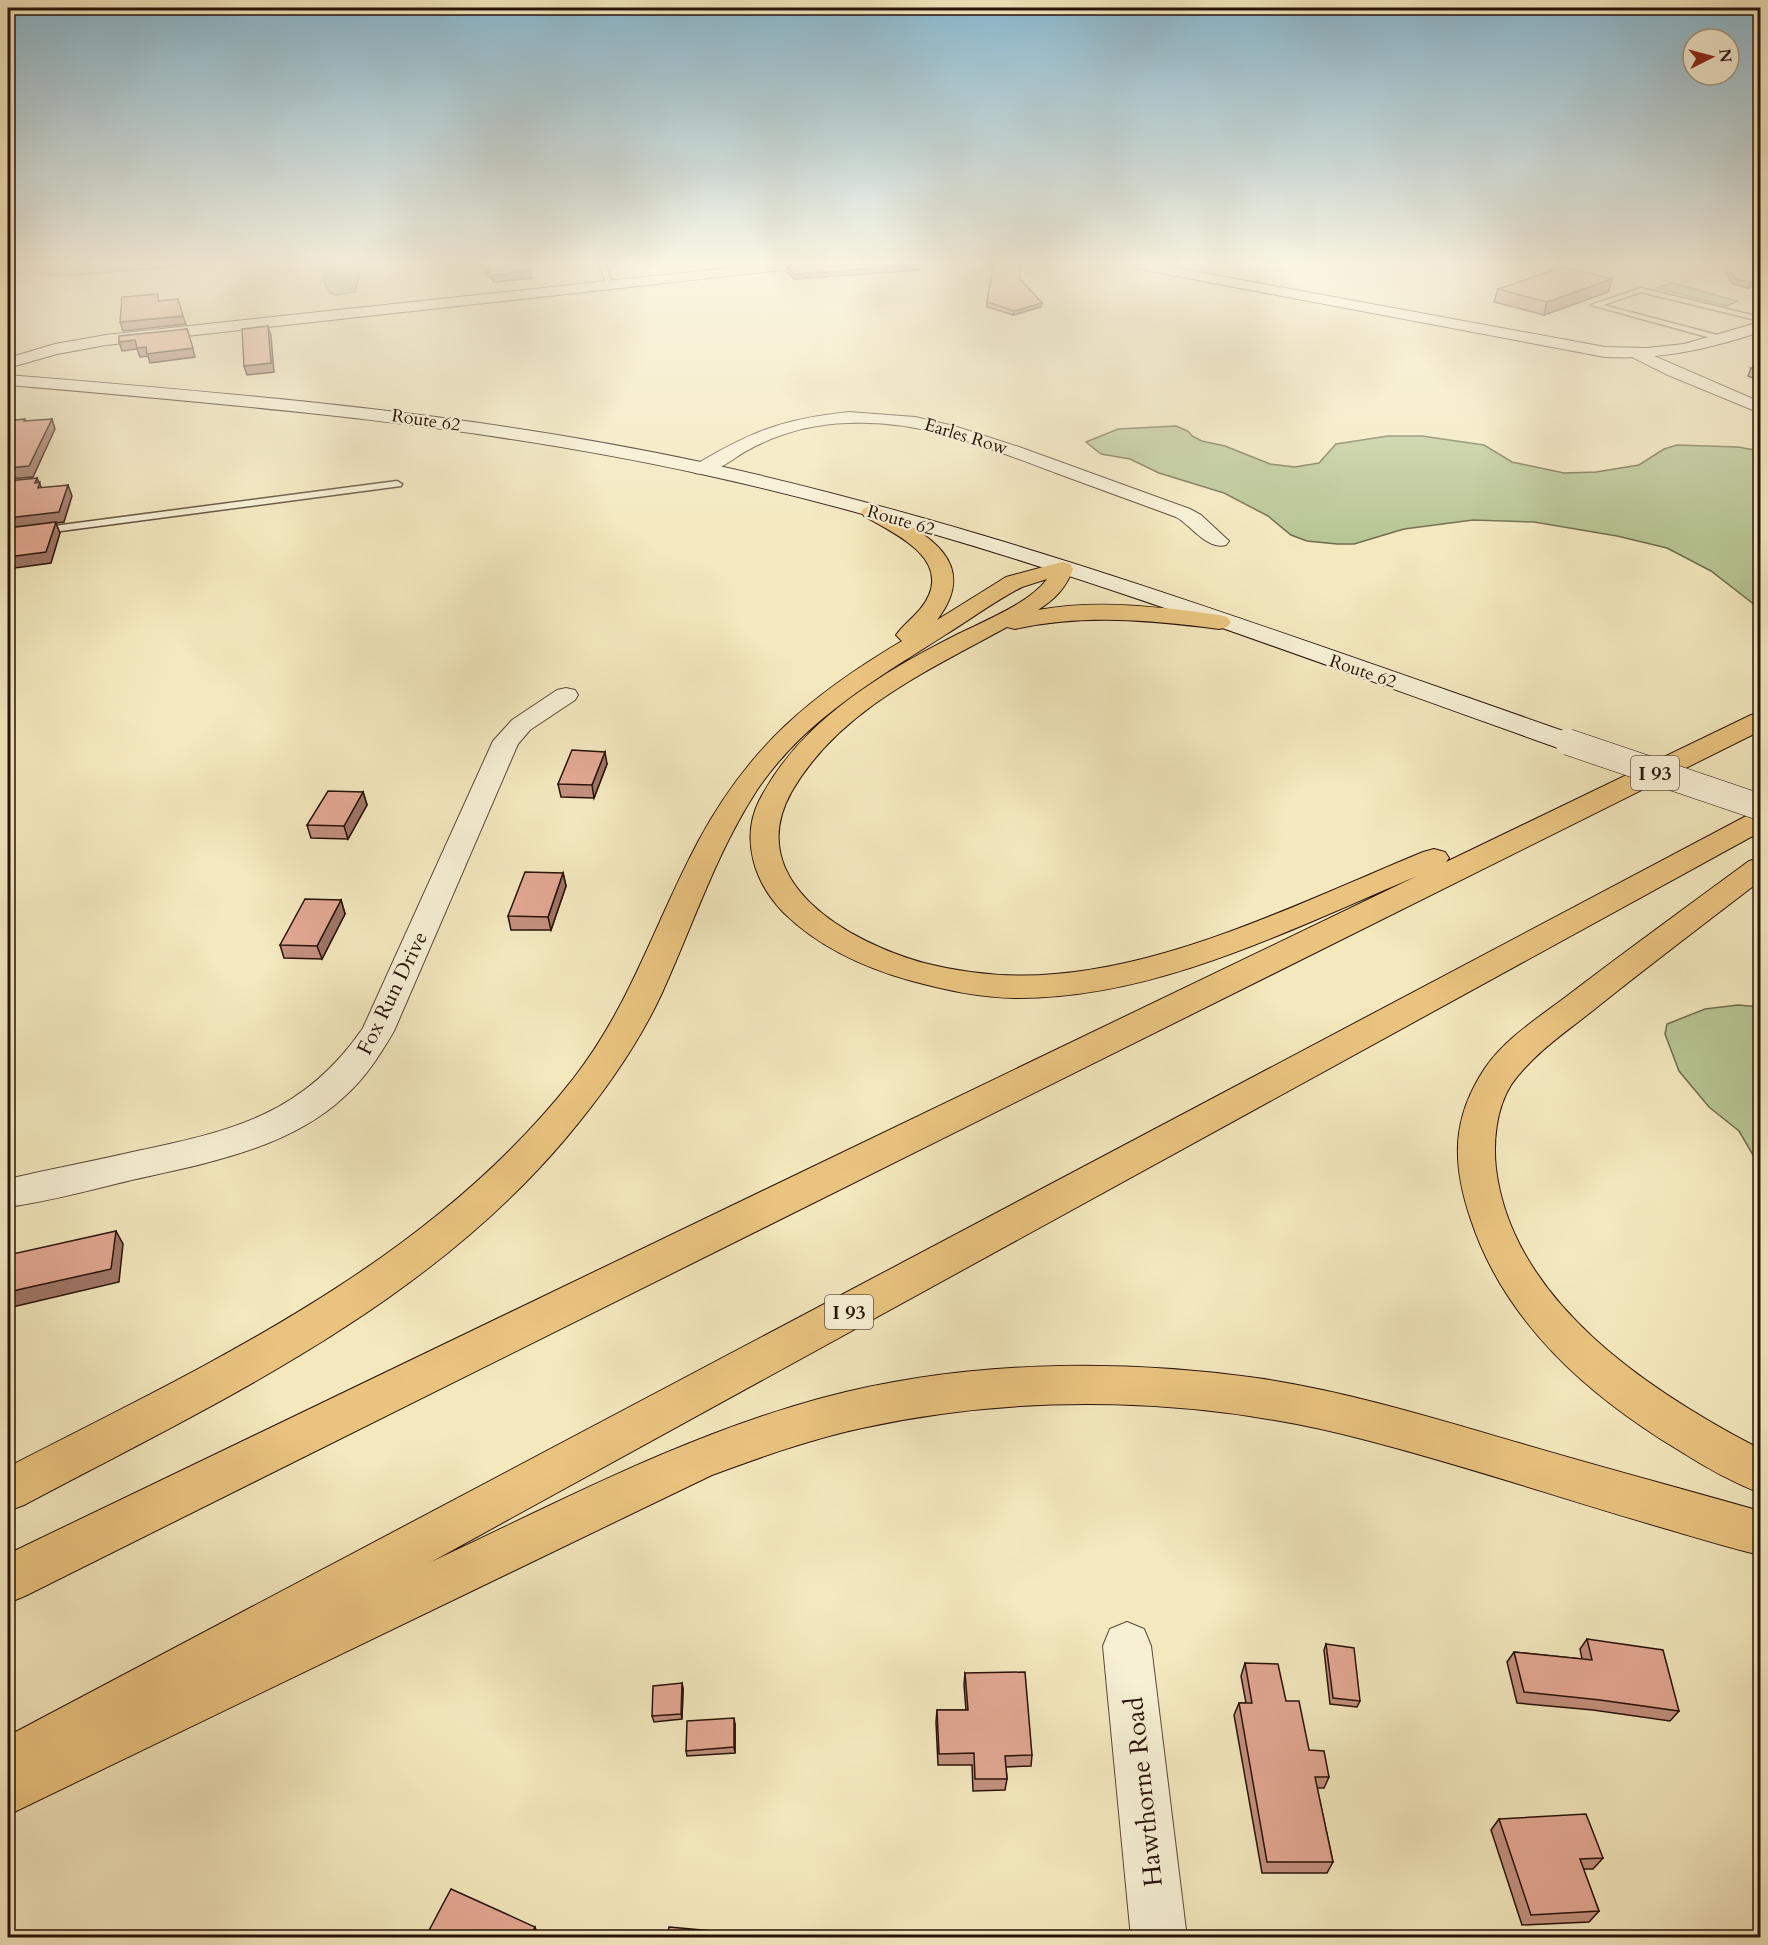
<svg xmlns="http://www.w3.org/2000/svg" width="1768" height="1945" font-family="Cardo,serif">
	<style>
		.green { fill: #b7c694; stroke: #706c4e; stroke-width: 1.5 }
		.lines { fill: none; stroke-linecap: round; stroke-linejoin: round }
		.lane-casing { stroke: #5b4836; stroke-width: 3 }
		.street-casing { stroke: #5b4836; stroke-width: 2 }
		.secondary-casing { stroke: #281209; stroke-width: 2 }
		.highway-casing { stroke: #281209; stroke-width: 2 }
		.lane { fill: #f7f0d5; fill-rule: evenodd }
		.street { fill: #f7f0d5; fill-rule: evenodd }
		.secondary { fill: #f7f0d5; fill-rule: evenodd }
		.highway { fill: #eac47f; fill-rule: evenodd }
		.secondary-bridge-casing { stroke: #281209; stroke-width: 27; stroke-linecap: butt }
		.secondary-bridge { stroke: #f7f0d5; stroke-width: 26 }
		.wall { fill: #c3907e; stroke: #281209; stroke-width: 1.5 }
		.shaded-wall { fill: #9f7667; stroke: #281209; stroke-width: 1.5 }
		.building { fill: #e3a893; stroke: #281209; stroke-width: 1.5 }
		.labels { text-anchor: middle; stroke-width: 4.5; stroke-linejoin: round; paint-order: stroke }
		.far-street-label { font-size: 18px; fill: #281209; stroke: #f7f0d5 }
		.shield { fill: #f7f0d5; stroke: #665546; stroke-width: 1.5 }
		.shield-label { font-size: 20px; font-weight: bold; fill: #281209 }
		.street-label { font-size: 21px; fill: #281209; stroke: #f7f0d5 }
		.near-street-label { font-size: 26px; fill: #281209; stroke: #f7f0d5 }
	</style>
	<rect width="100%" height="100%" fill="#f3e8be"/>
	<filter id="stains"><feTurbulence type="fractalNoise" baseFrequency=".00333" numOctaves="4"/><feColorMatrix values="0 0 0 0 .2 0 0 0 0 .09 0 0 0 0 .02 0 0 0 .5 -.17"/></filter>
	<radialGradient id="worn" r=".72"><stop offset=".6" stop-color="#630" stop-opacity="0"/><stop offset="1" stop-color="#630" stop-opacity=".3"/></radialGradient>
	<g class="green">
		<path d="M 34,265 L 180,265 L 169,268 L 56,276 L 39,273 Z"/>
		<path d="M 325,265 L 355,265 L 359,274 L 355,292 L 335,295 L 330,293 L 324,281 Z"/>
		<path d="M 1672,283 L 1737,301 L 1727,306 L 1657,288 Z"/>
		<path d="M 1176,426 L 1188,431 L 1192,436 L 1202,441 L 1225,446 L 1270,464 L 1295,467 L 1319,463 L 1336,444 L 1388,436 L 1422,436 L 1484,445 L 1512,462 L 1564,473 L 1596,472 L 1639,465 L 1664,449 L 1677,445 L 1738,447 L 1760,451 L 1760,609 L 1711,571 L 1667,548 L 1617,536 L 1534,522 L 1473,520 L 1404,529 L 1354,544 L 1337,544 L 1307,541 L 1291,535 L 1268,516 L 1224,493 L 1159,473 L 1130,459 L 1101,454 L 1086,442 L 1118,429 Z"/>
		<path d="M 1738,1005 L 1760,1007 L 1760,1167 L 1739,1131 L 1709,1107 L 1679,1071 L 1665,1034 L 1667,1024 L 1705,1009 Z"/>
	</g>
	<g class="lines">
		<defs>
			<g id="lane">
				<path d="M 599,265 L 605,265 L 614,286 L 608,286 Z"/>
				<path d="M 734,265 L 742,265 L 749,269 L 742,271 Z"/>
				<path d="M 1641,288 L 1760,317 L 1760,321 L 1641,292 L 1603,305 L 1725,337 L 1726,339 L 1722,341 L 1591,305 Z"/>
				<path d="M 397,481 L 402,484 L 401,486 L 8,538 L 8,532 Z"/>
			</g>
			<g id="street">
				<path d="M 1638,349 L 1760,402 L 1760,413 L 1668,375 L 1632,357 L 1630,354 Z"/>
				<path d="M 849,412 L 915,417 L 954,426 L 1019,447 L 1190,509 L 1201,515 L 1229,541 L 1226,545 C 1207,550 1192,526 1176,517 C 1136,502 1096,488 1056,473 C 989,448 921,419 848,423 C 813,424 779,433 748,450 C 733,458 713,477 695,473 L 693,469 L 695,465 C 752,431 783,419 849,412 Z"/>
				<path d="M 566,688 L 575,690 L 578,695 L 575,700 L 530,730 L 518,744 L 394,1031 C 380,1055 366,1077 345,1096 C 290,1148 208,1163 136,1179 C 94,1189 51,1201 8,1207 L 8,1179 C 51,1169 94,1161 137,1151 C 233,1131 304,1114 363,1028 L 493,741 L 512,720 L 557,690 Z"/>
				<path d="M 1127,1622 L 1144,1629 L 1151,1646 L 1187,1938 L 1131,1938 L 1103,1646 L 1110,1629 Z"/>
			</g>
			<g id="secondary">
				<path d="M 756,265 L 798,265 L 791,269 L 106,345 L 57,354 L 8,368 L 8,358 L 55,344 L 106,335 Z"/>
				<path d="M 1132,265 L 1160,265 L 1605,347 L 1647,348 L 1684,344 L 1760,322 L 1760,332 C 1709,349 1660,360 1605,357 L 1139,269 Z"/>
				<path d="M 8,375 C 240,394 473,413 701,462 C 1000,527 1289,636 1578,736 L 1581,742 L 1578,748 L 1568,750 L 1558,748 C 1276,648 994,538 701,474 C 473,424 240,405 8,385 Z"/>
			</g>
			<g id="highway">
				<path d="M 871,506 L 878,508 C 925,533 982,561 937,620 L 1006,577 L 1062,562 L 1070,564 L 1073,569 C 1066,588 1055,599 1038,610 C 1098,599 1159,607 1219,615 L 1227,617 L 1231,622 L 1227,627 L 1219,629 C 1150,620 1084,614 1015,629 L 1007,627 C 929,670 839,710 792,791 C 740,882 851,943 924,963 C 967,974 1011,978 1055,974 C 1179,964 1309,899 1423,852 L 1434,849 L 1445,852 L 1449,858 L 1446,862 L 1751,715 L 1760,713 L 1760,731 L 25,1596 L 8,1603 L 8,1554 L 1417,876 C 1291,929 1156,999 1016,998 C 981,998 946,990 912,981 C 865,968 820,948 784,913 C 755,884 740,840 759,801 C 799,722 881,673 958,634 C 984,621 1030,603 1047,579 L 1022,587 C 995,601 971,619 945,635 C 876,679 804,720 757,790 C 716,853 693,925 662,993 C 638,1045 603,1094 566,1138 C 423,1308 216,1403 24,1505 L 8,1511 L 8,1467 C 212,1362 428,1264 573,1079 C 631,1005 655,922 699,840 C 750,746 811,695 902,641 L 896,635 C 906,621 922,612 929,595 C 946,555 891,532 864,516 L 861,512 L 864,508 Z"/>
				<path d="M 1760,811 L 1760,832 L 431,1562 C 559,1502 685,1435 822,1398 C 961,1361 1114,1358 1257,1378 C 1346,1391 1433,1418 1519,1443 C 1600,1467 1680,1488 1760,1511 L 1760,1555 C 1729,1548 1698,1538 1667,1529 C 1566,1500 1467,1466 1366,1440 C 1203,1397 1027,1392 862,1428 C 811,1439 761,1457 712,1475 L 8,1815 L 8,1736 L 1750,814 Z"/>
				<path d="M 1760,858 L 1760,881 C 1704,924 1647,967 1591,1012 C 1563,1034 1532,1055 1511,1085 C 1496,1109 1493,1142 1496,1169 C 1513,1303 1651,1392 1760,1449 L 1760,1493 C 1732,1482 1705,1467 1680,1451 C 1589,1396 1505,1323 1471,1220 C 1452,1164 1451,1119 1485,1068 C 1506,1038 1538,1018 1567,996 C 1627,950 1688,906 1749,861 Z"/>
			</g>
		</defs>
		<use href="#lane" class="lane-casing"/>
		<use href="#street" class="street-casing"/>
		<use href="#secondary" class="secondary-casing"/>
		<use href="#highway" class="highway-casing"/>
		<use href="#lane" class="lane"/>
		<use href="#street" class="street"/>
		<use href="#secondary" class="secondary"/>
		<use href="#highway" class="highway"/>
		<defs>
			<path id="secondary-bridge" d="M 1568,742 L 1760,807"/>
		</defs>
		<use href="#secondary-bridge" class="secondary-bridge-casing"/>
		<use href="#secondary-bridge" class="secondary-bridge"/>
	</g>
	<g class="wall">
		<path d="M 479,265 L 525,265 L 532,278 L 494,282 Z"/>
		<path d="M 1722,265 L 1761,265 L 1761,286 L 1755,285 L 1748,288 L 1733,284 L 1721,266 Z"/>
		<path d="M 787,267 L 919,270 L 794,279 L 787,272 Z"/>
		<path d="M 1020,279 L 1042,303 L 1041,307 L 1013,315 L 987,307 L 987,302 Z"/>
		<path d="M 1612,279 L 1608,292 L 1544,315 L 1494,302 L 1498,289 Z"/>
		<path d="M 1761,366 L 1761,381 L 1748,376 L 1751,368 Z"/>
		<path d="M 607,764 L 594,798 L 561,797 L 558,784 Z"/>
		<path d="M 363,792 L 367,805 L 348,839 L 311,838 L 307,825 Z"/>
		<path d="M 563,873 L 566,886 L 551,930 L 511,930 L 508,916 Z"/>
		<path d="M 341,900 L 345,914 L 322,959 L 284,958 L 280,945 Z"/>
		<path d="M 1587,1639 L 1679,1711 L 1670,1721 L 1593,1710 L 1517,1703 L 1507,1662 L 1514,1652 L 1582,1659 L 1580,1649 Z"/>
		<path d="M 1326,1644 L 1360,1701 L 1357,1707 L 1330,1704 L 1324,1650 Z"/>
		<path d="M 1245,1663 L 1286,1701 L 1309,1750 L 1329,1777 L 1324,1788 L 1317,1788 L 1333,1862 L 1327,1873 L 1262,1873 L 1234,1715 L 1239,1703 L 1246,1703 L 1241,1676 Z"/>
		<path d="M 965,1673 L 1032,1755 L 1031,1766 L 1006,1767 L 1007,1779 L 1005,1790 L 973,1791 L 972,1765 L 938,1765 L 936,1722 L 937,1710 L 966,1710 L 964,1685 Z"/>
		<path d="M 682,1683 L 683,1689 L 682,1719 L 654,1722 L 652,1716 Z"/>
		<path d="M 735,1724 L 735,1753 L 687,1756 L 686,1751 Z"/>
		<path d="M 1499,1819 L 1603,1858 L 1593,1869 L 1583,1869 L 1599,1911 L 1589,1922 L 1522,1925 L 1491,1830 Z"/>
	</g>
	<g class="shaded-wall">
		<path d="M 919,265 L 919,270 L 794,279 L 794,274 Z"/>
		<path d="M 531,271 L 532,278 L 494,282 L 492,275 Z"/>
		<path d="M 1612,279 L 1608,292 L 1544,315 L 1547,302 Z"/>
		<path d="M 1757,279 L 1755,285 L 1748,288 L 1750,282 Z"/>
		<path d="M 1042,303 L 1041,307 L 1013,315 L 1014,311 Z"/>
		<path d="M 183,316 L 186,324 L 123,331 L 120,322 Z"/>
		<path d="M 268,326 L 271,336 L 274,372 L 247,375 L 244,366 Z"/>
		<path d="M 187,329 L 195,357 L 150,363 L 148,356 L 140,357 L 137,349 L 122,351 L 119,342 L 135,340 Z"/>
		<path d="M 52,419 L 55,429 L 33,477 L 8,479 L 8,468 Z"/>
		<path d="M 37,478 L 44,493 L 42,499 L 35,483 Z"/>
		<path d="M 68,485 L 72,496 L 64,522 L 56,523 L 60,533 L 51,563 L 8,569 L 8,518 Z"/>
		<path d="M 605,752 L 607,764 L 594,798 L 592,785 Z"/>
		<path d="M 363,792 L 367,805 L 348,839 L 344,826 Z"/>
		<path d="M 563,873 L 566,886 L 551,930 L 548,917 Z"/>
		<path d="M 341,900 L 345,914 L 322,959 L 317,946 Z"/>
		<path d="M 116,1231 L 123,1244 L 119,1282 L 8,1308 L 8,1292 Z"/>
		<path d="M 682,1683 L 683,1689 L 682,1719 L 681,1714 Z"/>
		<path d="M 734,1718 L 735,1724 L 735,1753 L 734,1747 Z"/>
		<path d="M 535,1927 L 539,1938 L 530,1938 Z"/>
	</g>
	<g class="building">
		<path d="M 484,265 L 525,265 L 531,271 L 492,275 Z"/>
		<path d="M 793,265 L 919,265 L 794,274 L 787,267 Z"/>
		<path d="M 993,265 L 1021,265 L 1020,279 L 1042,303 L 1014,311 L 987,302 Z"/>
		<path d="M 1725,265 L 1761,265 L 1761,280 L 1757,279 L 1750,282 L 1735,279 Z"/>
		<path d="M 1563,267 L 1612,279 L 1547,302 L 1498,289 Z"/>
		<path d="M 158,294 L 158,301 L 178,299 L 183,316 L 120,322 L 122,297 Z"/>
		<path d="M 268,326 L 271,363 L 244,366 L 242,329 Z"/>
		<path d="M 187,329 L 193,348 L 147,354 L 146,347 L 137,348 L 135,340 L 119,342 L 119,336 Z"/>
		<path d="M 1761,366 L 1761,372 L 1751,368 Z"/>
		<path d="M 25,419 L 24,421 L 52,419 L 29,466 L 8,468 L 8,421 Z"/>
		<path d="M 37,478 L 35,483 L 40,482 L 38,488 L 68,485 L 59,512 L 8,518 L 8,481 Z"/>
		<path d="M 56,522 L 46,552 L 8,557 L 8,528 Z"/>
		<path d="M 572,750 L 605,752 L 592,785 L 558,784 Z"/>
		<path d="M 328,791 L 363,792 L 344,826 L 307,825 Z"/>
		<path d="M 525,872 L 563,873 L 548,917 L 508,916 Z"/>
		<path d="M 305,899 L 341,900 L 317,946 L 280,945 Z"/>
		<path d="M 116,1231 L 111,1269 L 8,1292 L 8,1255 Z"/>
		<path d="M 1587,1639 L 1663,1650 L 1679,1711 L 1600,1700 L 1524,1692 L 1514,1652 L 1592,1660 Z"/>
		<path d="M 1326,1644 L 1354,1648 L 1360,1701 L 1333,1698 Z"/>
		<path d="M 1245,1663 L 1278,1664 L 1286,1701 L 1299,1701 L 1309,1750 L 1324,1751 L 1329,1777 L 1315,1777 L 1333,1862 L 1267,1862 L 1239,1703 L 1252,1703 Z"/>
		<path d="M 1025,1672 L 1032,1755 L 1005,1756 L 1007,1779 L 975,1779 L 974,1753 L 939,1754 L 937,1710 L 968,1710 L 965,1673 Z"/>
		<path d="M 682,1683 L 681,1714 L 652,1716 L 653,1686 Z"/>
		<path d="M 734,1718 L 734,1747 L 686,1751 L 687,1721 Z"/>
		<path d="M 1586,1814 L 1603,1858 L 1580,1859 L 1599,1911 L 1531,1915 L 1499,1819 Z"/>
		<path d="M 451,1889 L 535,1927 L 530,1938 L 425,1938 Z"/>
		<path d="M 669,1927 L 724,1932 L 723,1938 L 667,1938 Z"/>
	</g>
	<linearGradient id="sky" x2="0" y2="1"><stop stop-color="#89b9d1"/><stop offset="0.49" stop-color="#faf5e2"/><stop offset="1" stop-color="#faf5e2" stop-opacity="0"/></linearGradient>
	<rect width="1768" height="537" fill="url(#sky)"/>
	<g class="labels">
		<g class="far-street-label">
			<text transform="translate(426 420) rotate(8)" y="6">Route 62</text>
			<text transform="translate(966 436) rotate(17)" y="6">Earles Row</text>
			<text transform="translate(901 520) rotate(16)" y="6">Route 62</text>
			<text transform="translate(1363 671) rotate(19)" y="6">Route 62</text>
		</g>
		<g class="shield">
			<rect x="1631" y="756" width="48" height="34" rx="4.5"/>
			<rect x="825" y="1295" width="48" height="34" rx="4.5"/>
		</g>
		<g class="shield-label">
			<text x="1655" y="780">I 93</text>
			<text x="849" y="1319">I 93</text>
		</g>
		<g class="street-label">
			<text transform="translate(392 993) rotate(-64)" y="7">Fox Run Drive</text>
		</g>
		<g class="near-street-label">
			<text transform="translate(1143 1792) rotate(-96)" y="9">Hawthorne Road</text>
		</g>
	</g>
	<rect width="1768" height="1945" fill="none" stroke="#f3e8be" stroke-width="30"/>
	<rect x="9" y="9" width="1750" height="1927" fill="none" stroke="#281209" stroke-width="3"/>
	<rect x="15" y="15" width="1738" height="1915" fill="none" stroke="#281209" stroke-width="1.5"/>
	<g transform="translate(1711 57) rotate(84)"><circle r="28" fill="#f7f0d5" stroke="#a49783" stroke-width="1.5"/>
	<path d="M0-4.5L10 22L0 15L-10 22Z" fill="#8f2418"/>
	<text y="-9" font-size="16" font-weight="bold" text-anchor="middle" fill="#281209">N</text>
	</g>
	<rect width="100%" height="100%" filter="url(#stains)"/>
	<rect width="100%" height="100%" fill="url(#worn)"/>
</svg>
